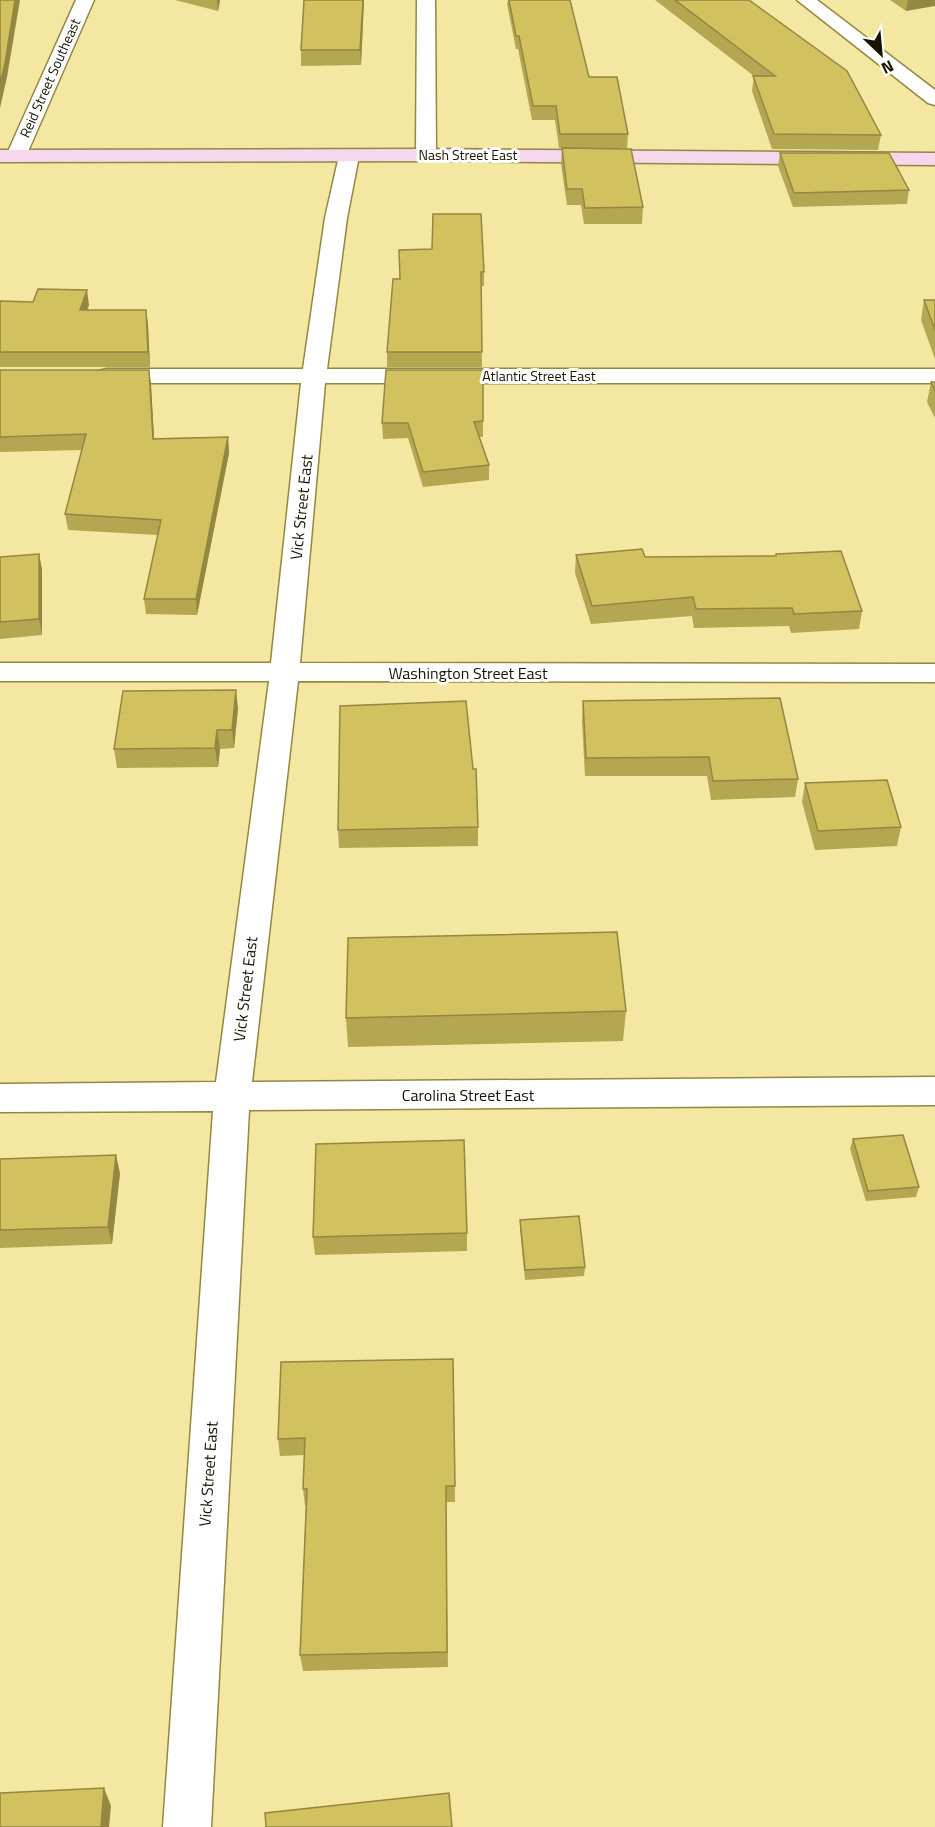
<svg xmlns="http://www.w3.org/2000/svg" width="935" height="1827" font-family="'Titillium Web',sans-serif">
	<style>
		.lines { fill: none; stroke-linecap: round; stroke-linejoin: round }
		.street-casing { stroke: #938744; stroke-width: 3 }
		.secondary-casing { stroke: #938744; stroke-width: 3 }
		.street { fill: #fff; fill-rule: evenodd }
		.secondary { fill: #f6d7ed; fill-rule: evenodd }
		.wall { fill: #b5a652 }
		.shaded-wall { fill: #938742 }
		.building { fill: #d2c15f; stroke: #938742; stroke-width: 1.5 }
		.labels { text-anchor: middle; stroke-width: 6; stroke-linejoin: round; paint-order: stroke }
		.far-street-label { font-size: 14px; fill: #181300; stroke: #fff }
		.street-label { font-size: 16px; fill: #181300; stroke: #fff }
	</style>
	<rect width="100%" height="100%" fill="#f4e7a2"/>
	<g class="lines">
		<defs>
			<g id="street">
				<path d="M 76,0 L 94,0 L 26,156 L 23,160 L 9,160 L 6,156 Z"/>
				<path d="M 417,0 L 435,0 L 436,155 L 433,159 L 419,159 L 416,155 Z"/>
				<path d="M 797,0 L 817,0 L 935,90 L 935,105 L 928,103 Z"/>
				<path d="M 349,150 L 356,152 L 359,156 L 347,218 L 327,369 L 935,369 L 935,383 L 325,383 L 300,663 L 935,664 L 935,682 L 298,681 L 252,1082 L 935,1077 L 935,1105 L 249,1110 L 211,1827 L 163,1827 L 213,1111 L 0,1112 L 0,1084 L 216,1082 L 269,681 L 0,681 L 0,663 L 271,663 L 301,383 L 107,383 L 98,381 L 95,376 L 98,371 L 107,369 L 303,369 L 325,218 L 339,156 L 342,152 Z"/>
			</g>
			<path id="secondary" d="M 426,149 L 935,153 L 935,165 L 426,161 L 0,162 L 0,150 Z"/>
		</defs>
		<use href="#street" class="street-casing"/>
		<use href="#secondary" class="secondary-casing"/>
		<use href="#street" class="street"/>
		<use href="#secondary" class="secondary"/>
	</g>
	<g class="wall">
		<path d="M 175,0 L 220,0 L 218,11 Z"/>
		<path d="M 304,0 L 364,0 L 361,65 L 301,66 L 301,50 Z"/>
		<path d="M 508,0 L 570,0 L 589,77 L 628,134 L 627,148 L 559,148 L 555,120 L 532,120 L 518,49 L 516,49 L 507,4 Z"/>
		<path d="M 655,0 L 749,0 L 881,135 L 878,150 L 772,149 L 752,91 L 754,76 Z"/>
		<path d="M 890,0 L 935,0 L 906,11 Z"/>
		<path d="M 562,148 L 643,207 L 642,224 L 584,224 L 581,205 L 567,205 L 561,164 Z"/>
		<path d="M 780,153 L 909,190 L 907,204 L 793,207 L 778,166 Z"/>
		<path d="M 484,272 L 484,286 L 481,286 L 482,367 L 387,367 L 387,352 L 393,279 Z"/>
		<path d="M 924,300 L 935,300 L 935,359 L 921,320 Z"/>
		<path d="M 0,301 L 89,305 L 87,310 L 146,310 L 148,325 L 150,367 L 0,367 Z"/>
		<path d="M 0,370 L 149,370 L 151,385 L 154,438 L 228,437 L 229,453 L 197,615 L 146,614 L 144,599 L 158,535 L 68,530 L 65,514 L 82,450 L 0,452 Z"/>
		<path d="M 483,370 L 483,437 L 479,437 L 489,465 L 489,480 L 423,487 L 408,438 L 383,439 L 382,423 Z"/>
		<path d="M 931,382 L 935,382 L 935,418 L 927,402 Z"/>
		<path d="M 39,554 L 42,570 L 42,635 L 0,639 L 0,557 Z"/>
		<path d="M 776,554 L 862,611 L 859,629 L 791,633 L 789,626 L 694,628 L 692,616 L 591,624 L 575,573 L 576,555 L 645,557 L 776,556 Z"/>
		<path d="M 583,701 L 798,779 L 795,797 L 711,800 L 707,776 L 585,776 L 582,720 Z"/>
		<path d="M 238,708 L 234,748 L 220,749 L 218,767 L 117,768 L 114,749 Z"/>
		<path d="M 473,769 L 478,827 L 478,846 L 339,848 L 338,830 Z"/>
		<path d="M 805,783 L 901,827 L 897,846 L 815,850 L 802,802 Z"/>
		<path d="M 626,1011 L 623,1041 L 348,1047 L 346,1018 Z"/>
		<path d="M 853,1139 L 919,1187 L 916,1197 L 866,1201 L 850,1149 Z"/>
		<path d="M 0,1159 L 120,1173 L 112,1244 L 0,1248 Z"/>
		<path d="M 520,1220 L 585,1267 L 584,1276 L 525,1280 L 520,1229 Z"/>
		<path d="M 467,1233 L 467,1251 L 315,1255 L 313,1237 Z"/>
		<path d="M 453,1359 L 455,1502 L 446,1502 L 448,1667 L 303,1671 L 300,1655 L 306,1505 L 305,1505 L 303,1489 L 304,1455 L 280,1456 L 278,1439 Z"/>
	</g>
	<g class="shaded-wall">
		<path d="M 15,0 L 20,0 L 7,77 L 0,108 L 0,84 Z"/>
		<path d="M 217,0 L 220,0 L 218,11 Z"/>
		<path d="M 363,0 L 364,0 L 361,65 L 360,50 Z"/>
		<path d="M 908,0 L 935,0 L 935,6 L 906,11 Z"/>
		<path d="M 87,290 L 89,305 L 82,325 L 80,310 Z"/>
		<path d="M 146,310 L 148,325 L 150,367 L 148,352 Z"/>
		<path d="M 149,370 L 151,385 L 155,454 L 153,439 Z"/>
		<path d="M 228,437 L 229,453 L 197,615 L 196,599 Z"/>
		<path d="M 39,554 L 42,570 L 42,635 L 39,619 Z"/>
		<path d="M 236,690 L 238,708 L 234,748 L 232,730 Z"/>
		<path d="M 217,730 L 220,749 L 218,767 L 215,748 Z"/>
		<path d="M 116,1155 L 120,1173 L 112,1244 L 108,1227 Z"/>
		<path d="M 104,1788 L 111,1806 L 109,1827 L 101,1827 Z"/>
	</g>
	<g class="building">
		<path d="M 0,0 L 15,0 L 5,63 L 0,84 Z"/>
		<path d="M 304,0 L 363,0 L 360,50 L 301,50 Z"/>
		<path d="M 509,0 L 570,0 L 589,77 L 617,77 L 628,134 L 560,134 L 556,106 L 533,106 L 519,36 L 516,36 Z"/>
		<path d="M 675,0 L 749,0 L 847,71 L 881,135 L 774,134 L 753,76 L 775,76 Z"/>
		<path d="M 562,148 L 631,149 L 643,207 L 585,208 L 582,189 L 567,189 Z"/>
		<path d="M 780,153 L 889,153 L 909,190 L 794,193 Z"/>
		<path d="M 433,214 L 481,214 L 484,272 L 481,272 L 482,352 L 387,352 L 393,279 L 400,279 L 399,250 L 432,249 Z"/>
		<path d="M 38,289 L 87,290 L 80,310 L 146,310 L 148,352 L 0,352 L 0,301 L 33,302 Z"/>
		<path d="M 924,300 L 935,300 L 935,330 Z"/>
		<path d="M 0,370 L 149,370 L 153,439 L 228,437 L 196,599 L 144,599 L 161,520 L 65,514 L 86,434 L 0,437 Z"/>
		<path d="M 386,370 L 483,370 L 483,421 L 474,422 L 489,465 L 423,472 L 408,423 L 382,423 Z"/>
		<path d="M 931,382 L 935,382 L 935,391 Z"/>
		<path d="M 642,549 L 645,557 L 776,556 L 776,554 L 841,551 L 862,611 L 794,614 L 792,608 L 696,609 L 693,597 L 592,606 L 576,555 Z"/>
		<path d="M 39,554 L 39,619 L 0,622 L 0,557 Z"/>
		<path d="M 236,690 L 232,730 L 217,730 L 215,748 L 114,749 L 123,691 Z"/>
		<path d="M 780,698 L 798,779 L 713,781 L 709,757 L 586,758 L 583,701 Z"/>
		<path d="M 466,701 L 473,769 L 476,769 L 478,827 L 338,830 L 340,706 Z"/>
		<path d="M 887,780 L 901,827 L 818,831 L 805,783 Z"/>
		<path d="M 617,932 L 626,1011 L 346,1018 L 348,938 Z"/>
		<path d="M 903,1135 L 919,1187 L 868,1191 L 853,1139 Z"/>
		<path d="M 464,1140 L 467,1233 L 313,1237 L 316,1144 Z"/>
		<path d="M 116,1155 L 108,1227 L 0,1230 L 0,1159 Z"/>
		<path d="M 579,1216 L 585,1267 L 525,1270 L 520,1220 Z"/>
		<path d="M 453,1359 L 455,1486 L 446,1486 L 447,1652 L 300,1655 L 307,1489 L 303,1489 L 305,1438 L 278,1439 L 281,1362 Z"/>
		<path d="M 104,1788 L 101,1827 L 0,1827 L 0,1793 Z"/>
		<path d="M 449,1793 L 452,1827 L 266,1827 L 265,1813 Z"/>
	</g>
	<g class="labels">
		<g class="far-street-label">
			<text transform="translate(50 78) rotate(-66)" y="5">Reid Street Southeast</text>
			<text x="468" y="160">Nash Street East</text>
			<text x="539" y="381">Atlantic Street East</text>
		</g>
		<g class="street-label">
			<text transform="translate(301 507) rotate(-84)" y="6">Vick Street East</text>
			<text x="468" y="679">Washington Street East</text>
			<text transform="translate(245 989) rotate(-83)" y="6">Vick Street East</text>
			<text x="468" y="1101">Carolina Street East</text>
			<text transform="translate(208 1474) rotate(-86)" y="6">Vick Street East</text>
		</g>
	</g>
	<g transform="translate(881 54) rotate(154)" stroke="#ffffff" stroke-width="4.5" paint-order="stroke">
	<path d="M0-4.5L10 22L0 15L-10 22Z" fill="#181300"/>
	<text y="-9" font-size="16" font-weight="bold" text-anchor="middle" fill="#181300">N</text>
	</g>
</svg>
